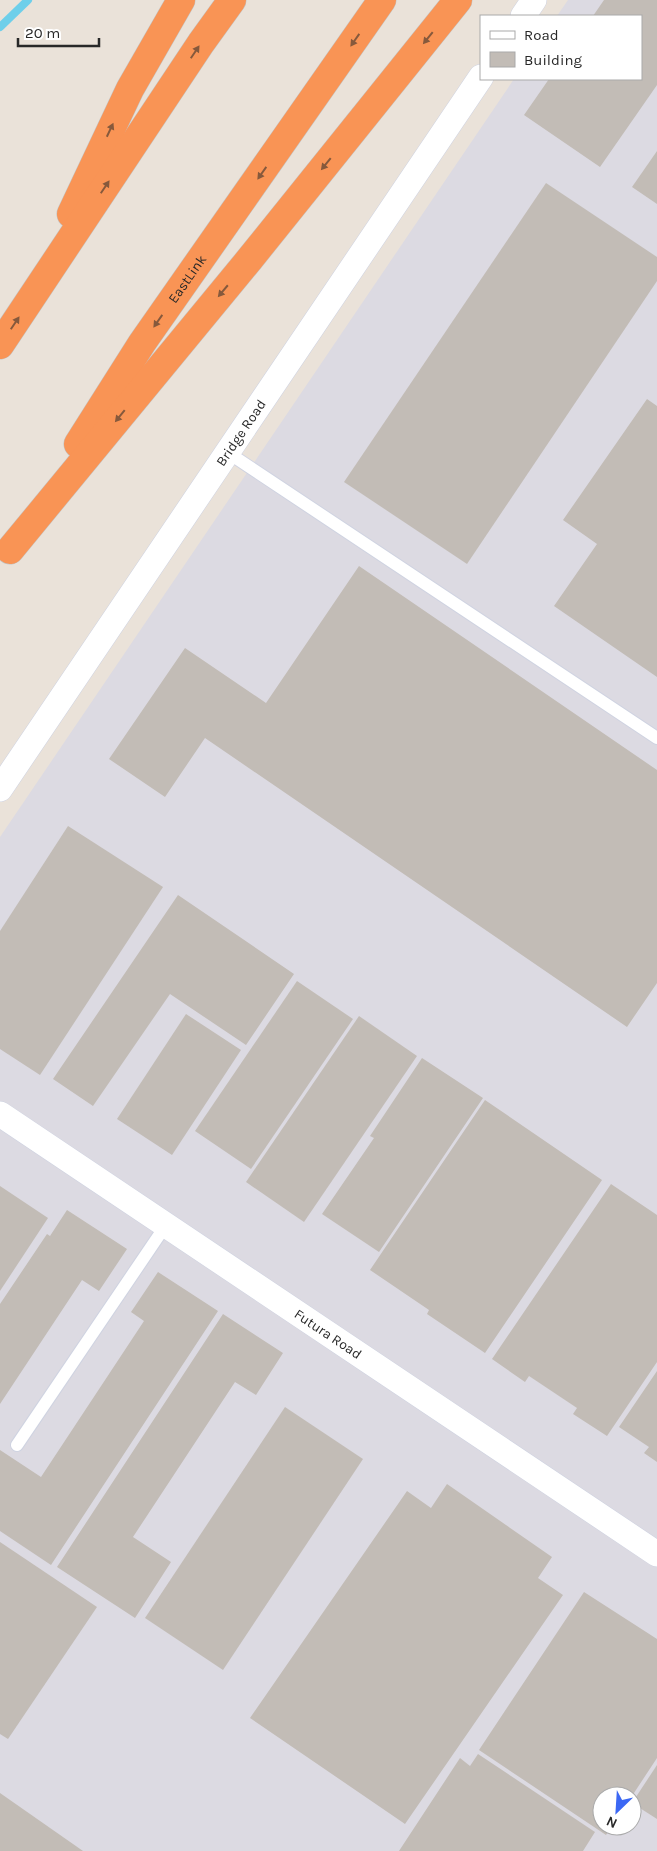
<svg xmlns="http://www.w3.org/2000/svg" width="657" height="1851" font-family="Karla,sans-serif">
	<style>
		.industrial { fill: #dcdae2; fill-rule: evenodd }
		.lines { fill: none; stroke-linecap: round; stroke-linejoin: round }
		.stream { stroke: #6ecfea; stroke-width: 8 }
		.building { fill: #c2bcb6 }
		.service-casing { stroke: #cfd3e1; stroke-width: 14 }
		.minor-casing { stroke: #cfd3e1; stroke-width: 26 }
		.motorway-casing { stroke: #c3c3c3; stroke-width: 29 }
		.service { stroke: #fff; stroke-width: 12 }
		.minor { stroke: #fff; stroke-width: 25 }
		.motorway { stroke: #f99455; stroke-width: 28 }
		.oneway { fill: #86593c }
		.labels { text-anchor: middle; stroke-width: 4; stroke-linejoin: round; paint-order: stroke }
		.street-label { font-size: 14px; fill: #282828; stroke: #fff }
	</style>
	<rect width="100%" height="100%" fill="#eae2d9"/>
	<path class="industrial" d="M 568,0 L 657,0 L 657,1851 L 0,1851 L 0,837 L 514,79 L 641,79 L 641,16 L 557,16 ZM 602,1796 L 632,1796 L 632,1826 L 602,1826 Z"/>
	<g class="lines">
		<path class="stream" d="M 0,27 L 28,0"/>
	</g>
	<g class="building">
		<path d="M 604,0 L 657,0 L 657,85 L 600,167 L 524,115 L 549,79 L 641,79 L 641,16 L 593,16 Z"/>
		<path d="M 657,151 L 657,204 L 632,187 Z"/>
		<path d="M 546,183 L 657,257 L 657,281 L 467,564 L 344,482 Z"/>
		<path d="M 647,399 L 657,406 L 657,677 L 554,606 L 597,544 L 563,520 Z"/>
		<path d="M 359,566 L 657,770 L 657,983 L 627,1027 L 205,738 L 165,797 L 109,759 L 185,648 L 266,703 Z"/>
		<path d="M 68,826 L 163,887 L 40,1075 L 0,1049 L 0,931 Z"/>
		<path d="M 178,895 L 294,974 L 246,1045 L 170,994 L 93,1106 L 53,1079 Z"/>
		<path d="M 297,981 L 353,1019 L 251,1169 L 195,1131 Z"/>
		<path d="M 186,1014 L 241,1050 L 172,1155 L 117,1119 Z"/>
		<path d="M 359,1016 L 417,1056 L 304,1222 L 246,1182 Z"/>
		<path d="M 422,1058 L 483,1098 L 379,1252 L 322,1214 L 374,1138 L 370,1136 Z"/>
		<path d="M 485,1100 L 602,1180 L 485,1353 L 427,1314 L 429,1310 L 370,1270 Z"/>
		<path d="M 611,1184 L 657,1215 L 657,1362 L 607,1436 L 573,1414 L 577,1408 L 529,1376 L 525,1382 L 492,1359 Z"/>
		<path d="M 0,1186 L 48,1218 L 0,1291 Z"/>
		<path d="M 67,1210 L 127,1249 L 99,1291 L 82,1280 L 0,1404 L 0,1304 L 47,1234 L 50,1236 Z"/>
		<path d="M 158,1272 L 218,1311 L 51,1565 L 0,1531 L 0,1450 L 41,1477 L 144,1321 L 131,1312 Z"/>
		<path d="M 223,1314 L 283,1353 L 256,1395 L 235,1382 L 133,1537 L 171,1562 L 135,1618 L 57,1567 Z"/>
		<path d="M 657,1371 L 657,1462 L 644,1453 L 649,1447 L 619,1427 Z"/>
		<path d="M 285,1407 L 363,1459 L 223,1670 L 145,1618 Z"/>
		<path d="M 447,1484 L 552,1557 L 538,1578 L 563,1595 L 405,1824 L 250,1718 L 407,1491 L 431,1508 Z"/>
		<path d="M 0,1542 L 97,1607 L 8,1739 L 0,1734 Z"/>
		<path d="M 584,1592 L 657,1639 L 657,1758 L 632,1796 L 602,1796 L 602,1826 L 612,1826 L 606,1835 L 479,1750 Z"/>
		<path d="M 478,1754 L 595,1832 L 583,1851 L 399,1851 L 460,1758 L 470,1766 Z"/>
		<path d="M 657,1765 L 657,1819 L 632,1803 Z"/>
		<path d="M 0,1793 L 83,1851 L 0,1851 Z"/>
	</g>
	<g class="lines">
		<defs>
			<g id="service">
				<path d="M 227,452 L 657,738"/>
				<path d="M 17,1445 L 166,1225"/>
			</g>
			<g id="minor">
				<path d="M 523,16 L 534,0"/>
				<path id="s1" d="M 0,789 L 481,77"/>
				<path id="s2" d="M 0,1114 L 657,1554"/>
			</g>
			<g id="motorway">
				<path d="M 71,214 L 130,89 L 181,0"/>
				<path d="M 0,345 L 201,43 L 232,0"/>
				<path id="s3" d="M 78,444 L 142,343 L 382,0"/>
				<path d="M 10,550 L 249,260 L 458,0"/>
			</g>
		</defs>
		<use href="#service" class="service-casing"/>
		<use href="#minor" class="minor-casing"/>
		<use href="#motorway" class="motorway-casing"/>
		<use href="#service" class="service"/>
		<use href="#minor" class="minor"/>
		<use href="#motorway" class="motorway"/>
	</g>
	<defs><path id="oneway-solid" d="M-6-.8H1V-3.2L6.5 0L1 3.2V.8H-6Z" transform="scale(1.25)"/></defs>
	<g class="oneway">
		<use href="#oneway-solid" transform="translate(428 38) rotate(129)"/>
		<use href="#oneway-solid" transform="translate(355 40) rotate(125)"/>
		<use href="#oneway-solid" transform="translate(195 52) rotate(-56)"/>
		<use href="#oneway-solid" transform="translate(110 130) rotate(-65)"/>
		<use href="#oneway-solid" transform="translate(326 164) rotate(129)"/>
		<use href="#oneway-solid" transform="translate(262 173) rotate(125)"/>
		<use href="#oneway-solid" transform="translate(105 187) rotate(-56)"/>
		<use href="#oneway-solid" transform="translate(223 291) rotate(130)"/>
		<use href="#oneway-solid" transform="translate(158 321) rotate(125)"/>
		<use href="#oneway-solid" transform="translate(15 323) rotate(-56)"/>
		<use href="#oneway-solid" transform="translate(120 416) rotate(129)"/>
	</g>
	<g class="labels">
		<g class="street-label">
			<text dy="5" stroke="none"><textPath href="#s3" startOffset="198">EastLink</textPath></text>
			<text dy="5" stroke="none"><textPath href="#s1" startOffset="430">Bridge Road</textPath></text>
			<text dy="5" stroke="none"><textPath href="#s2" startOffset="395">Futura Road</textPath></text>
		</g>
	</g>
	<rect x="480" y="15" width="162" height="65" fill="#ffffff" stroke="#a9a9a9"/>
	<rect x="490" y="31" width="25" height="8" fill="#ffffff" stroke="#a9a9a9"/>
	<text x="524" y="40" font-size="15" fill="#282828">Road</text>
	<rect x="490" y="52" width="25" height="15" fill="#c2bcb6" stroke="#a9a9a9"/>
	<text x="524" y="65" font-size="15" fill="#282828">Building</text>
	<g transform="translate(617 1811) rotate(205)"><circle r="24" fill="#ffffff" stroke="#a9a9a9"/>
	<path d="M0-4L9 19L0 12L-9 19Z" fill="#3c68f4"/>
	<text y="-8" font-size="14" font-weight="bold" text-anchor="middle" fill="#282828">N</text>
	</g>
	<path d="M18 38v8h81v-8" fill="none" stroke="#282828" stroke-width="2.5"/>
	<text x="25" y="38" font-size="15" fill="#282828" stroke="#ffffff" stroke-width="4" paint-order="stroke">20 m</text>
</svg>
